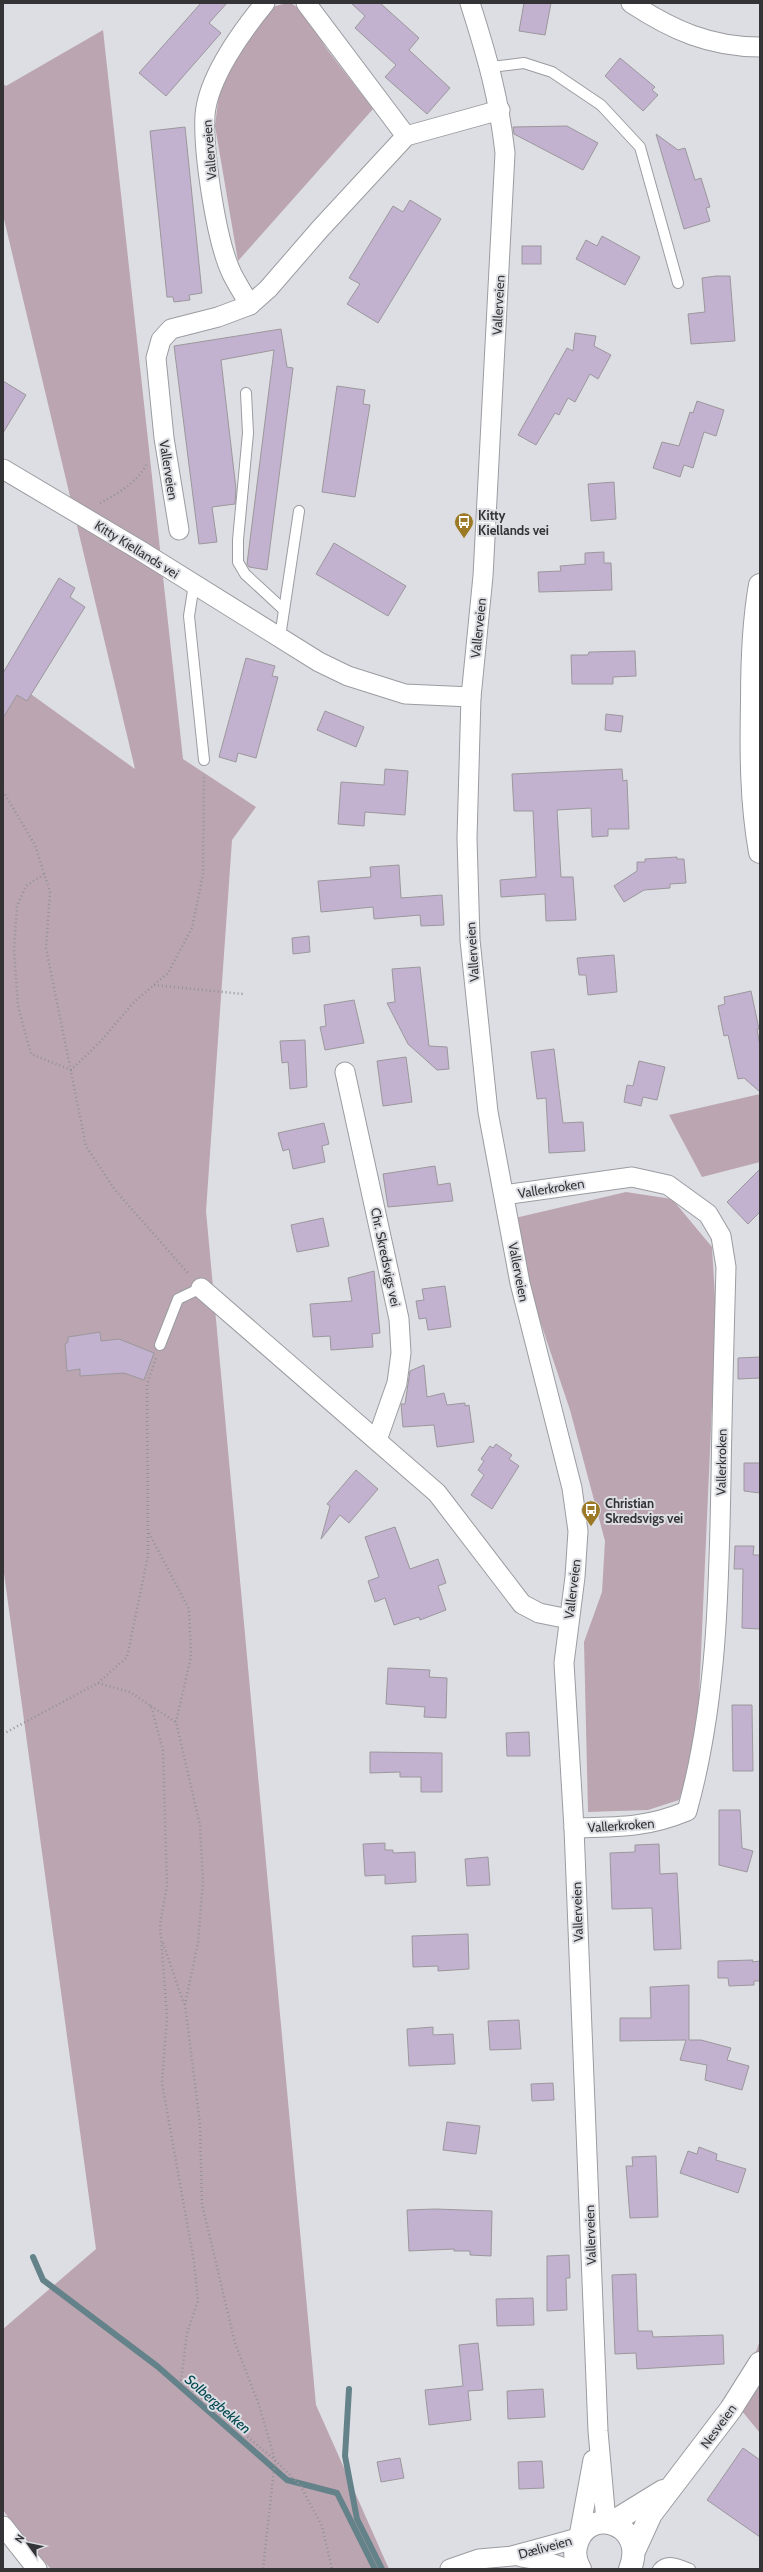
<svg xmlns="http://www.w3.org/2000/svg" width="763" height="2572" font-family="Cabin,sans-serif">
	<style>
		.green { fill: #bba5b1 }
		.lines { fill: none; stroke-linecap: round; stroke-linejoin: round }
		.stream { stroke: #648289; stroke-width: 6 }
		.building { fill: #c3b1d0; stroke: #9b989c }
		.lane-casing { stroke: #9b9ca1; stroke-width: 12 }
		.street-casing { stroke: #9b9ca1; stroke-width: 21 }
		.secondary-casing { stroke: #9b9ca1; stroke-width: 24 }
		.path { stroke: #929296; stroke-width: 2.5; stroke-dasharray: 1 3; stroke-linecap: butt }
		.lane { stroke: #fff; stroke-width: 10 }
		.street { stroke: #fff; stroke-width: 19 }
		.secondary { stroke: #fff; stroke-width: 22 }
		.labels { text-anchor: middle; stroke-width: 4; stroke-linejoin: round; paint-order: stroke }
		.street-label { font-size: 13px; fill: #343436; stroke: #dddee3 }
		.poi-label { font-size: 13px; font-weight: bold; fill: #343436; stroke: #dddee3; text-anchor: start }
		.water-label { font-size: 14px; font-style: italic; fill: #004750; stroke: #dddee3 }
	</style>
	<rect width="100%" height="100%" fill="#dddee3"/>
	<g class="green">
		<path d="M 287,3 L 291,3 L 305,13 L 326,48 L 373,109 L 238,261 L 215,126 L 219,93 L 245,40 L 272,7 Z"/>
		<path d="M 103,30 L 183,759 L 256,807 L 232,840 L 206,1211 L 316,2405 L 389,2569 L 51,2569 L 24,2539 L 3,2510 L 3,2329 L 96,2249 L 3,1566 L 3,674 L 135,769 L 3,215 L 3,84 L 6,86 Z"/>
		<path d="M 760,1094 L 760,1162 L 702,1177 L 669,1115 Z"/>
		<path d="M 626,1192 L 672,1199 L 712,1247 L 716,1314 L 697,1744 L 679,1800 L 648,1810 L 588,1812 L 584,1642 L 602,1592 L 605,1541 L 570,1410 L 528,1285 L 515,1218 Z"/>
		<path d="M 760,2340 L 760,2433 L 728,2394 L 755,2355 Z"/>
	</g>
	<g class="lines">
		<g class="stream">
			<path d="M 33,2257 L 43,2280 L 157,2366 L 287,2480 L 337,2493 L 375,2569"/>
			<path d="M 349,2389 L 345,2456 L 357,2519 L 382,2569"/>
		</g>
	</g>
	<g class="building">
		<path d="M 201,3 L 227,3 L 209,23 L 221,33 L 166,96 L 139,73 Z"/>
		<path d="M 351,3 L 380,3 L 419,38 L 409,50 L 450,88 L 427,114 L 385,77 L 396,65 L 355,28 L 365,16 Z"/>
		<path d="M 524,3 L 551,3 L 545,35 L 519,31 Z"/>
		<path d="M 620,58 L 655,87 L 652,90 L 658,95 L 643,111 L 605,76 Z"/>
		<path d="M 567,126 L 598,143 L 583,170 L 514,134 L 513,127 Z"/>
		<path d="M 185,127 L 202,293 L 189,295 L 190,300 L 174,302 L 173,297 L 167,297 L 150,131 Z"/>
		<path d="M 656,134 L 678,150 L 685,148 L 695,180 L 701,178 L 710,207 L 706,208 L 710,221 L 684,229 Z"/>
		<path d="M 410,200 L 441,219 L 378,323 L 347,304 L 360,284 L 349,278 L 393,206 L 403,212 Z"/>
		<path d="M 602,236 L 640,257 L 625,285 L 576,259 L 586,240 L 597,246 Z"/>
		<rect x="522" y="246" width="19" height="18"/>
		<path d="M 716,276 L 730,276 L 735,341 L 691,344 L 688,314 L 705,312 L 702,278 Z"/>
		<path d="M 281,329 L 287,367 L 293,368 L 267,570 L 249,567 L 247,564 L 274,350 L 221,360 L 236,489 L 235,504 L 212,507 L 217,542 L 199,544 L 174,346 Z"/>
		<path d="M 575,333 L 596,336 L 594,346 L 611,355 L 598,379 L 590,374 L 575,402 L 568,398 L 559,415 L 555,413 L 536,445 L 518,435 L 567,348 L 573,351 Z"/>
		<path d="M 3,381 L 26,395 L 3,433 Z"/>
		<path d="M 337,386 L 365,390 L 363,404 L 370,405 L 355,497 L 322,492 Z"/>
		<path d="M 697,401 L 724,410 L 716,436 L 704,432 L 693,468 L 684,465 L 680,477 L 653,468 L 662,442 L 679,446 L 690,412 L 693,413 Z"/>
		<path d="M 614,482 L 616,519 L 591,521 L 588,484 Z"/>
		<path d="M 334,543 L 406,586 L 388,616 L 316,574 Z"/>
		<path d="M 604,552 L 604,563 L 611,563 L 612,590 L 539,592 L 538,572 L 561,571 L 560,566 L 585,564 L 585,553 Z"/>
		<path d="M 59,578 L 75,588 L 70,597 L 85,607 L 27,701 L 17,695 L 3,718 L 3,673 Z"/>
		<path d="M 635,651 L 636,676 L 613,677 L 613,684 L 572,684 L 571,655 L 588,655 L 589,652 Z"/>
		<path d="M 246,658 L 275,666 L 272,676 L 278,677 L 256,758 L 238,753 L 236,762 L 219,757 Z"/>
		<path d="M 325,711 L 364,727 L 356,747 L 317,730 Z"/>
		<path d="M 606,714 L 623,716 L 621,732 L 605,730 Z"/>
		<path d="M 385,769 L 408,771 L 405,815 L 365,812 L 364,826 L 338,824 L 341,782 L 384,785 Z"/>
		<path d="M 622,769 L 623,781 L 627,780 L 629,829 L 608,829 L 608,836 L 592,837 L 591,808 L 557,810 L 561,877 L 573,877 L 576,920 L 546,921 L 545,894 L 501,897 L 500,880 L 536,877 L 533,811 L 514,811 L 512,774 Z"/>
		<path d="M 677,857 L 677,859 L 684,859 L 686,883 L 670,884 L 670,888 L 644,890 L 624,902 L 614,886 L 637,871 L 637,862 L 645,862 L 645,859 Z"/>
		<path d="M 399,865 L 401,898 L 442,895 L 444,925 L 421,926 L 420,915 L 374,919 L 373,907 L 321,912 L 318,881 L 371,877 L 370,867 Z"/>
		<path d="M 309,936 L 310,952 L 293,954 L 292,938 Z"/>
		<path d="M 614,955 L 617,992 L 588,995 L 586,975 L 579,975 L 577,958 Z"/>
		<path d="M 420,967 L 429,1046 L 447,1047 L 449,1069 L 437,1070 L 408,1044 L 387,1003 L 395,1002 L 392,969 Z"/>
		<path d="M 751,991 L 759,1029 L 757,1029 L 760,1046 L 760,1092 L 744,1078 L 738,1079 L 728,1035 L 724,1036 L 718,1006 L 725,1004 L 724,997 Z"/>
		<path d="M 354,1000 L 364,1043 L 325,1050 L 320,1027 L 326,1026 L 324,1005 Z"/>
		<path d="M 305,1040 L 307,1087 L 290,1089 L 288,1062 L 282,1063 L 280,1041 Z"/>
		<path d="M 554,1049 L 563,1123 L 583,1122 L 585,1151 L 549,1153 L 546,1098 L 537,1099 L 531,1052 Z"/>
		<path d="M 406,1057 L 412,1102 L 383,1106 L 377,1061 Z"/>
		<path d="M 639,1061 L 665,1067 L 657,1100 L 643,1097 L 641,1106 L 624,1102 L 627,1085 L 633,1086 Z"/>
		<path d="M 324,1123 L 329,1144 L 322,1146 L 325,1162 L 293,1169 L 289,1149 L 283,1151 L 278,1133 Z"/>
		<path d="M 435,1166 L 438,1185 L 450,1183 L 453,1201 L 388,1207 L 383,1174 Z"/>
		<path d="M 760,1169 L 760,1212 L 748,1224 L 727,1202 Z"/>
		<path d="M 323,1218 L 329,1246 L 297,1252 L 291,1225 Z"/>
		<path d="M 374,1271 L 380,1333 L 372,1334 L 373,1347 L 331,1350 L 330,1336 L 313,1337 L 310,1304 L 352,1301 L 348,1278 Z"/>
		<path d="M 445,1286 L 451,1327 L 428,1330 L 426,1318 L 419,1319 L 416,1301 L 424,1300 L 422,1289 Z"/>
		<path d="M 100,1332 L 101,1341 L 119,1339 L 154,1353 L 144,1380 L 124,1373 L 80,1376 L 80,1369 L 67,1371 L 65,1344 L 68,1342 L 68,1337 Z"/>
		<path d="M 760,1357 L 760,1378 L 738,1379 L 738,1358 Z"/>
		<path d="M 424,1365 L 427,1397 L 444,1393 L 447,1405 L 465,1403 L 465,1406 L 469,1405 L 474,1442 L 437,1447 L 434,1425 L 403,1427 L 401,1404 L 405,1404 L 410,1371 Z"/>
		<path d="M 496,1444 L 512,1455 L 509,1459 L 519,1466 L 492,1509 L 471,1495 L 484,1475 L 478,1470 L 484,1461 L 481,1459 L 490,1446 L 493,1448 Z"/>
		<path d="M 744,1463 L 760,1463 L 760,1493 L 744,1491 Z"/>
		<path d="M 356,1470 L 378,1489 L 349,1523 L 340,1515 L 321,1539 L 330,1506 L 327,1504 Z"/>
		<path d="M 395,1527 L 410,1569 L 438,1559 L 446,1583 L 438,1586 L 446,1610 L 420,1620 L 419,1617 L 394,1625 L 385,1598 L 375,1602 L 368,1581 L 379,1577 L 365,1537 Z"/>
		<path d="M 735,1546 L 754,1546 L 753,1555 L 760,1555 L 760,1629 L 742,1628 L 743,1569 L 734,1569 Z"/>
		<path d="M 388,1668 L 430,1670 L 429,1677 L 447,1678 L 446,1718 L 424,1717 L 425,1707 L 386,1704 Z"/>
		<path d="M 732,1705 L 752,1705 L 753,1771 L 733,1771 Z"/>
		<path d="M 529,1732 L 530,1756 L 507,1756 L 506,1733 Z"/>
		<path d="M 370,1752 L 442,1753 L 442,1792 L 421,1792 L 421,1777 L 400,1777 L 400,1772 L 370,1773 Z"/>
		<path d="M 719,1810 L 740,1810 L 742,1848 L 753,1851 L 747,1872 L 719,1865 Z"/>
		<path d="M 385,1843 L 385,1850 L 393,1850 L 393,1853 L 415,1852 L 416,1882 L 385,1884 L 385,1875 L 365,1876 L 363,1844 Z"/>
		<path d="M 659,1844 L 660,1874 L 677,1873 L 681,1949 L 654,1950 L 652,1908 L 612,1909 L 610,1853 L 635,1852 L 635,1845 Z"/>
		<path d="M 488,1857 L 490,1885 L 467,1886 L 465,1859 Z"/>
		<path d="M 468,1934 L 469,1969 L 438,1971 L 438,1966 L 413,1967 L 412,1936 Z"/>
		<path d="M 753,1960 L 752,1962 L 760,1961 L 760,1981 L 754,1981 L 754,1985 L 729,1986 L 728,1978 L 718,1978 L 718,1961 Z"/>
		<path d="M 689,1985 L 689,2040 L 701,2040 L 731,2048 L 727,2060 L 749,2066 L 742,2090 L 705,2080 L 707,2065 L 680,2060 L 686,2040 L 620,2041 L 620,2018 L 651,2018 L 650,1987 Z"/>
		<path d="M 519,2020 L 521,2049 L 490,2050 L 488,2021 Z"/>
		<path d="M 433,2027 L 433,2035 L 453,2034 L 455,2064 L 409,2066 L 407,2029 Z"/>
		<path d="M 553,2083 L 554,2100 L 532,2101 L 531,2084 Z"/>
		<path d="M 447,2122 L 480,2126 L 476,2154 L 443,2150 Z"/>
		<path d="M 699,2147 L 717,2154 L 716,2160 L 746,2169 L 738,2193 L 680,2173 L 688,2151 L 697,2154 Z"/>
		<path d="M 656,2156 L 658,2217 L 630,2218 L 626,2166 L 633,2166 L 632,2157 Z"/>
		<path d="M 435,2209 L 492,2211 L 491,2256 L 470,2255 L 470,2251 L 454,2251 L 454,2249 L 409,2251 L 407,2210 Z"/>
		<path d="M 569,2255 L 570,2278 L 566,2278 L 567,2310 L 547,2311 L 547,2256 Z"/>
		<path d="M 636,2274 L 638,2331 L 652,2331 L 653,2337 L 723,2335 L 724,2364 L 637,2369 L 636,2353 L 615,2354 L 612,2275 Z"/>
		<path d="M 533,2298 L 534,2325 L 497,2326 L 496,2299 Z"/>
		<path d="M 478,2343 L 483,2390 L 468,2391 L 471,2420 L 429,2425 L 425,2390 L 463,2386 L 459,2345 Z"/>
		<path d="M 543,2389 L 545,2417 L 508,2419 L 507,2391 Z"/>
		<path d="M 743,2448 L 760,2460 L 760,2537 L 707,2500 Z"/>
		<path d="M 400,2458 L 404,2478 L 381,2482 L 377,2462 Z"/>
		<path d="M 542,2461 L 544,2488 L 519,2489 L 518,2462 Z"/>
	</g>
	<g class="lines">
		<defs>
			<g id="lane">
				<path d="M 491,67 L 524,63 L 552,72 L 601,105 L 640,147 L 678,283"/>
				<path d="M 246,393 L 248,433 L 238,540 L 238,562 L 245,574 L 284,610"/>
				<path d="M 194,584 L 189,616 L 204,760"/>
				<path d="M 280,637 L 299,511"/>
				<path d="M 160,1345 L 178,1299 L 201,1288"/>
				<path d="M 658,2569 C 667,2558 680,2565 690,2569"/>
			</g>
			<g id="street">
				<path d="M 306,3 L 406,136"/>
				<path d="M 470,3 C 487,56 499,98 505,153 L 483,576 L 471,697 L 467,838 L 470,940 L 488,1112 L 520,1283 L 572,1488 L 578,1531 L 575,1577 L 564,1663 L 574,1828 L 598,2431 L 605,2510 L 609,2523"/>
				<path d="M 631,3 C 672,30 710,47 760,47"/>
				<path d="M 250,305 C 244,295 237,284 232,274 C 216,241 203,152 205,115 C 208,78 242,31 265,3"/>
				<path d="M 3,469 L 141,551 L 319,662 L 348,676 L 405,694 L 471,697"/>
				<path d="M 179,530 L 164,438 L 156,358 L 161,340 L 171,329 L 218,317 L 250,305 L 268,289 L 320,229 L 406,136 L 500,110"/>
				<path d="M 345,1072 L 399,1319 L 401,1353 L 397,1383 L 377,1440"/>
				<path d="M 504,1195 L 632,1177 L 668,1185 L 708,1214 L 721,1236 L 726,1267 C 724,1338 722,1408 721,1479 C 719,1590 717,1704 687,1811 C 646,1828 617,1827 574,1828"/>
				<path d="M 201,1288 L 437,1493 L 522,1604 L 539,1613 L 569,1619"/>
				<path d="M 3,2526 L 37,2569"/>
				<path d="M 579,2536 L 593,2460"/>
				<path d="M 521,2557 L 544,2561 L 568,2569"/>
				<path d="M 450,2569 L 479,2559 L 512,2556 L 578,2538"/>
			</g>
			<g id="secondary">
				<path d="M 760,585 C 753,624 752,662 752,701 C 751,751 751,802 760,852"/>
				<path d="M 611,2523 L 663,2491"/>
				<path d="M 635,2549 L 651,2514 L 731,2409 L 760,2363"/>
				<path d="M 580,2569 C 575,2561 574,2552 577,2543 C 589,2505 648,2524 630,2569"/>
			</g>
		</defs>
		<use href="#lane" class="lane-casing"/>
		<use href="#street" class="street-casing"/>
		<use href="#secondary" class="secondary-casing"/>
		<g class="path">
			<path d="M 100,503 C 119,493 136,483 147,464"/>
			<path d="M 3,791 L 35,845 L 50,892 L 46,948 L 86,1146 L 115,1190 L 188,1273"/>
			<path d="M 44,874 L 26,886 L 17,906 L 14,950 L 18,1006 L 31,1054 L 71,1070 L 100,1042 L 134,1002 L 168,973 L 192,928 L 203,874 L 204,774"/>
			<path d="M 154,985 L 243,994"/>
			<path d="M 149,1533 L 189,1609 L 191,1657 L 176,1722"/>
			<path d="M 98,1683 L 130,1692 L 151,1706 L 163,1750 L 167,1886 L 160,1924 L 167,2017 L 162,2083 L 194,2262 L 198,2301 L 187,2333 L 181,2380 L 275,2460 L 300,2485 L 322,2526 L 332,2569"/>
			<path d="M 151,1706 L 176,1722 L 200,1825 L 203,1881 L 198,1943 L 185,2004 L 200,2125 L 202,2204 L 235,2343 L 259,2405 L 275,2460 L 263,2569"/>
			<path d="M 3,1734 L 98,1683 L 127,1657 L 148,1556 L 147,1384 L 156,1358"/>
			<path d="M 163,1943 L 184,2004"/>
		</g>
		<use href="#lane" class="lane"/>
		<use href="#street" class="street"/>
		<use href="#secondary" class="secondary"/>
	</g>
	<defs>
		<symbol id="bus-pin" viewBox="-11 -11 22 30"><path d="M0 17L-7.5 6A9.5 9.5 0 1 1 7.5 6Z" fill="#9c7924" stroke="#dddee3"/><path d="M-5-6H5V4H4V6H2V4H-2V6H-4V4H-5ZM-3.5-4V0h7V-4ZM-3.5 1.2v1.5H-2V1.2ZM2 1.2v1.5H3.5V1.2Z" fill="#fff"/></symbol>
	</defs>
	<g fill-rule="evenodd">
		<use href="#bus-pin" x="453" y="511" width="22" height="30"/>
		<use href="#bus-pin" x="580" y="1499" width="22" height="30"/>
	</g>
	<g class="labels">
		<g class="street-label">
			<text transform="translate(209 150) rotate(-95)" y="5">Vallerveien</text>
			<text transform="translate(498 305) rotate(-87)" y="5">Vallerveien</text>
			<text transform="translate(169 470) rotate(81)" y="5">Vallerveien</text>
			<text transform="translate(137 549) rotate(32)" y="5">Kitty Kiellands vei</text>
			<text transform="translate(478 628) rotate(-84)" y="5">Vallerveien</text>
			<text transform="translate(472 952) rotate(-94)" y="5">Vallerveien</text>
			<text transform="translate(551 1188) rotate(-9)" y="5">Vallerkroken</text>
			<text transform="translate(386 1257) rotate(78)" y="5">Chr. Skredsvigs vei</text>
			<text transform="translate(519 1272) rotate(79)" y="5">Vallerveien</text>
			<text transform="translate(721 1462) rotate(-89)" y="5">Vallerkroken</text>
			<text transform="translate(572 1589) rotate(-83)" y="5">Vallerveien</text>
			<text transform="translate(621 1825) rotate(-4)" y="5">Vallerkroken</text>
			<text transform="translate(577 1912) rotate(-92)" y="5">Vallerveien</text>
			<text transform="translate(590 2235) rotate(-92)" y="5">Vallerveien</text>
			<text transform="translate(718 2426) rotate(-54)" y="5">Nesveien</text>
			<text transform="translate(545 2547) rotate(-15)" y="5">Dæliveien</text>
		</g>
		<g class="poi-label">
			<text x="478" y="520">Kitty<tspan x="478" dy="15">Kiellands vei</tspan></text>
			<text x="605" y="1508">Christian<tspan x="605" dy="15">Skredsvigs vei</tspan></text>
		</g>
		<g class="water-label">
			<text transform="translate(218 2404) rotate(41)" y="5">Solbergbekken</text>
		</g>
	</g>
	<rect width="763" height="2572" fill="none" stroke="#343436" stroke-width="8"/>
	<g transform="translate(28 2544) rotate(303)" stroke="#dddee3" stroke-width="3" paint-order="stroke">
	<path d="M0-3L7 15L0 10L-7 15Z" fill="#343436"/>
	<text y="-6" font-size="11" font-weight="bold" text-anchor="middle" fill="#343436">N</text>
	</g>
</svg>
